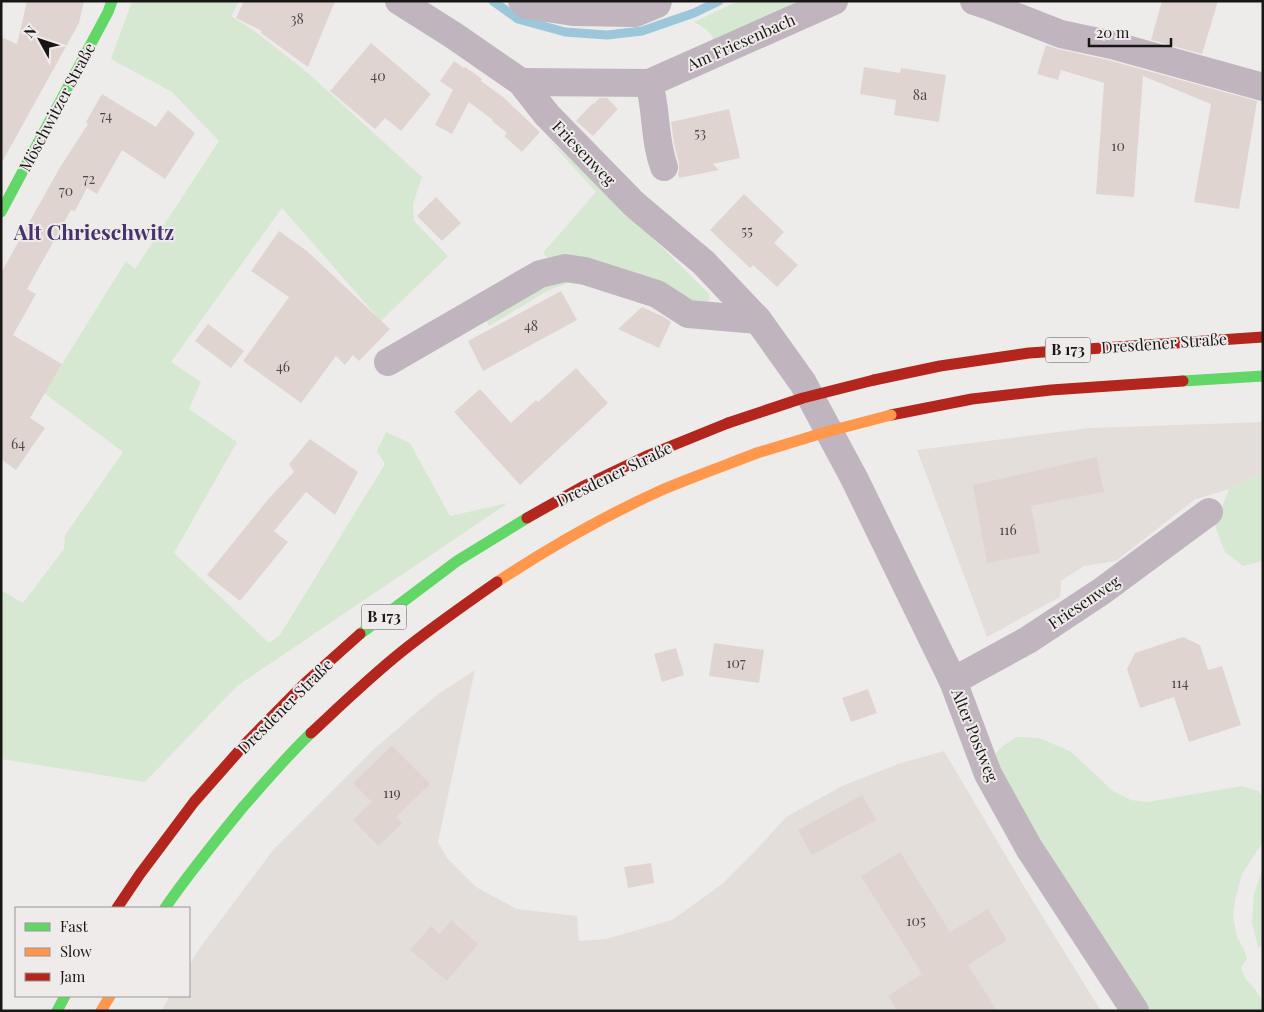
<svg xmlns="http://www.w3.org/2000/svg" width="1264" height="1012" font-family="'Playfair Display',serif">
	<style>
		.built { fill: #e4dedb }
		.green { fill: #d6e8d1 }
		.lines { fill: none; stroke-linecap: round; stroke-linejoin: round }
		.stream { stroke: #9cc6d9; stroke-width: 9 }
		.building { fill: #e0d4d0 }
		.street { stroke: #c0b5be; stroke-width: 28 }
		.fast { stroke: #63d668; stroke-width: 11 }
		.slow { stroke: #ff974d; stroke-width: 11 }
		.jam { stroke: #b3261e; stroke-width: 11 }
		.slow-bridge { stroke: #ff974d; stroke-width: 11 }
		.jam-bridge { stroke: #b3261e; stroke-width: 11 }
		.labels { text-anchor: middle; stroke-width: 4; stroke-linejoin: round; paint-order: stroke }
		.number-label { font-size: 14px; fill: #4c4846 }
		.shield { fill: #efebea; stroke: #585756; stroke-width: 1 }
		.shield-label { font-size: 15px; font-weight: bold; fill: #181716 }
		.street-label { font-size: 16px; fill: #181716; stroke: #efebea }
		.district-label { font-size: 21px; font-weight: bold; fill: #48326e; stroke: #efebea }
	</style>
	<rect width="100%" height="100%" fill="#eeeceb"/>
	<g class="built">
		<path d="M 1263,422 L 1263,473 L 1229,489 L 1194,500 L 1116,561 L 1084,566 L 1061,581 L 1060,597 L 987,637 L 917,450 L 1089,428 Z"/>
		<path d="M 475,670 L 438,842 L 447,858 L 476,887 L 517,909 L 577,916 L 579,941 L 606,939 L 672,920 L 722,884 L 756,850 L 786,817 L 842,786 L 898,764 L 944,751 L 1025,888 L 1101,1011 L 161,1011 L 170,996 L 189,996 L 189,965 L 199,949 L 273,850 L 374,749 L 438,694 Z"/>
	</g>
	<g class="green">
		<path d="M 132,1 L 239,1 L 231,16 L 256,32 L 309,74 L 422,177 L 413,204 L 414,221 L 448,256 L 381,321 L 282,208 L 171,362 L 201,382 L 189,409 L 237,442 L 174,553 L 269,643 L 280,635 L 385,464 L 377,451 L 386,432 L 410,443 L 450,516 L 508,503 L 237,686 L 145,782 L 1,759 L 1,590 L 23,603 L 64,549 L 65,535 L 123,452 L 44,393 L 126,261 L 135,269 L 219,141 L 172,92 L 111,59 Z"/>
		<path d="M 738,1 L 815,1 L 716,44 C 710,32 706,28 694,22 Z"/>
		<path d="M 547,138 L 603,189 L 709,294 L 710,299 L 704,304 L 553,264 L 543,253 L 596,192 Z"/>
		<path d="M 574,281 L 549,290 L 489,326 L 484,314 L 544,283 Z"/>
		<path d="M 1263,473 L 1263,561 L 1243,566 L 1225,552 L 1215,526 L 1229,489 Z"/>
		<path d="M 1017,737 L 1039,738 L 1070,751 L 1113,791 L 1131,800 L 1147,802 L 1242,786 L 1258,791 L 1263,796 L 1263,842 L 1242,874 L 1236,896 L 1233,915 L 1237,937 L 1244,949 L 1247,959 L 1241,967 L 1245,978 L 1255,989 L 1263,1002 L 1263,1011 L 1143,1011 L 995,767 L 996,753 L 1004,745 Z"/>
		<path d="M 1263,868 L 1263,945 L 1258,947 L 1252,923 L 1254,894 Z"/>
	</g>
	<g class="lines">
		<path class="stream" d="M 493,1 L 518,19 L 565,32 L 607,35 L 642,31 L 694,13 L 719,1"/>
	</g>
	<g class="building">
		<path d="M 27,1 L 84,1 L 79,23 L 1,164 L 1,37 L 17,44 Z"/>
		<path d="M 244,1 L 335,1 L 308,67 L 261,33 L 262,31 L 236,18 Z"/>
		<path d="M 1162,1 L 1218,1 L 1202,54 L 1151,40 Z"/>
		<path d="M 371,43 L 431,94 L 401,131 L 385,118 L 375,129 L 330,91 Z"/>
		<path d="M 1046,45 L 1058,49 L 1108,60 L 1257,101 L 1239,209 L 1194,202 L 1211,104 L 1143,76 L 1134,197 L 1096,194 L 1104,83 L 1061,70 L 1058,80 L 1037,74 Z"/>
		<path d="M 454,61 L 464,68 L 465,67 L 482,79 L 481,81 L 503,97 L 540,132 L 522,152 L 504,136 L 507,133 L 492,121 L 493,120 L 469,102 L 452,134 L 435,125 L 453,90 L 440,81 Z"/>
		<path d="M 864,67 L 900,73 L 901,68 L 946,75 L 939,122 L 894,115 L 896,100 L 860,94 Z"/>
		<path d="M 102,94 L 156,127 L 168,110 L 195,133 L 165,179 L 122,150 L 97,194 L 87,188 L 75,211 L 71,210 L 27,289 L 36,294 L 13,335 L 62,364 L 30,418 L 45,428 L 16,470 L 1,459 L 1,273 L 59,169 L 88,124 L 86,122 Z"/>
		<path d="M 599,98 L 607,98 L 618,109 L 593,136 L 576,121 L 593,103 L 594,104 Z"/>
		<path d="M 729,109 L 740,158 L 713,164 L 719,170 L 679,178 L 678,174 L 679,170 L 679,163 L 674,144 L 671,122 Z"/>
		<path d="M 744,194 L 784,232 L 774,243 L 798,265 L 777,287 L 753,265 L 750,268 L 710,230 Z"/>
		<path d="M 436,197 L 461,223 L 442,241 L 417,216 Z"/>
		<path d="M 279,231 L 307,251 L 390,329 L 359,361 L 353,355 L 345,365 L 336,356 L 301,403 L 243,361 L 289,297 L 251,271 Z"/>
		<path d="M 561,291 L 577,320 L 483,371 L 468,341 Z"/>
		<path d="M 642,307 L 664,317 L 671,322 L 659,348 L 618,329 Z"/>
		<path d="M 208,324 L 244,351 L 231,368 L 195,341 Z"/>
		<path d="M 576,368 L 608,403 L 520,485 L 454,412 L 480,389 L 511,423 L 536,400 L 538,402 Z"/>
		<path d="M 310,439 L 358,472 L 335,515 L 306,492 L 274,531 L 288,542 L 240,601 L 207,575 L 270,497 L 294,472 L 289,464 Z"/>
		<path d="M 1097,457 L 1104,492 L 1031,506 L 1040,553 L 987,563 L 973,485 Z"/>
		<path d="M 1183,637 L 1200,645 L 1208,670 L 1222,666 L 1241,725 L 1189,742 L 1174,697 L 1140,708 L 1127,669 L 1135,653 Z"/>
		<path d="M 714,643 L 764,650 L 759,683 L 709,676 Z"/>
		<path d="M 676,648 L 684,675 L 662,682 L 654,654 Z"/>
		<path d="M 868,689 L 877,713 L 851,722 L 842,698 Z"/>
		<path d="M 392,746 L 430,784 L 396,817 L 403,823 L 378,846 L 353,820 L 372,802 L 353,783 Z"/>
		<path d="M 862,795 L 876,820 L 812,855 L 798,830 Z"/>
		<path d="M 900,852 L 950,932 L 988,909 L 1007,940 L 968,965 L 997,1011 L 897,1011 L 888,996 L 922,974 L 861,876 Z"/>
		<path d="M 651,863 L 654,883 L 628,888 L 624,867 Z"/>
		<path d="M 451,920 L 478,944 L 447,981 L 410,950 L 431,926 L 440,934 Z"/>
	</g>
	<g class="lines">
		<g class="street">
			<path d="M 399,1 L 453,35 L 521,82 L 547,115 L 634,204 L 704,263 L 758,320 L 803,383 L 854,478 L 953,681 L 988,774 L 1029,848 L 1135,1011"/>
			<path d="M 522,1 L 527,5 L 573,12 L 635,13 L 657,4 L 658,1"/>
			<path d="M 974,1 L 989,6 L 1061,34 L 1112,45 L 1263,87"/>
			<path d="M 521,82 L 649,83 L 834,1"/>
			<path d="M 649,83 C 657,111 654,140 664,167"/>
			<path d="M 388,362 L 540,274 L 565,268 L 585,271 L 657,294 L 688,314 L 758,320"/>
			<path d="M 953,681 L 1028,640 L 1102,591 L 1209,512"/>
		</g>
		<g class="fast">
			<path d="M 1,212 L 108,12 L 112,1"/>
			<path d="M 1183,381 L 1263,376"/>
			<path d="M 360,634 L 457,561 L 527,518"/>
			<path d="M 165,908 C 189,873 216,840 243,807 C 265,782 287,756 311,733"/>
			<path d="M 57,1011 L 65,996"/>
		</g>
		<g class="slow">
			<path d="M 497,582 C 550,547 606,515 664,489 C 695,476 726,465 757,453"/>
			<path d="M 101,1011 L 110,996"/>
		</g>
		<g class="jam">
			<path d="M 874,380 L 940,366 L 1029,353 L 1263,337"/>
			<path d="M 891,415 L 972,399 L 1051,390 L 1183,381"/>
			<path d="M 527,518 L 582,487 L 649,455 L 728,423"/>
			<path d="M 311,733 C 340,706 369,678 400,653 C 431,628 464,605 497,582"/>
			<path d="M 117,908 L 140,874 L 194,802 L 246,743 L 304,684 L 360,634"/>
		</g>
		<path class="slow-bridge" d="M 757,453 L 826,432 L 891,415"/>
		<path class="jam-bridge" d="M 728,423 L 803,398 L 874,380"/>
	</g>
	<g class="labels">
		<g class="number-label">
			<text x="297" y="24">38</text>
			<text x="378" y="81">40</text>
			<text x="920" y="100">8a</text>
			<text x="106" y="121">74</text>
			<text x="700" y="138">53</text>
			<text x="1118" y="151">10</text>
			<text x="89" y="184">72</text>
			<text x="66" y="196">70</text>
			<text x="747" y="236">55</text>
			<text x="531" y="331">48</text>
			<text x="283" y="372">46</text>
			<text x="18" y="449">64</text>
			<text x="1008" y="535">116</text>
			<text x="736" y="668">107</text>
			<text x="1180" y="688">114</text>
			<text x="392" y="798">119</text>
			<text x="916" y="926">105</text>
		</g>
		<g class="shield">
			<rect x="1045.5" y="337.5" width="45" height="25" rx="4"/>
			<rect x="361.5" y="604.5" width="45" height="25" rx="4"/>
		</g>
		<g class="shield-label">
			<text x="1068" y="355">B 173</text>
			<text x="384" y="622">B 173</text>
		</g>
		<g class="street-label">
			<text transform="translate(741 42) rotate(-24)" y="6">Am Friesenbach</text>
			<text transform="translate(57 107) rotate(-62)" y="6">Möschwitzer Straße</text>
			<text transform="translate(584 153) rotate(46)" y="6">Friesenweg</text>
			<text transform="translate(1164 343) rotate(-4)" y="6">Dresdener Straße</text>
			<text transform="translate(614 474) rotate(-26)" y="6">Dresdener Straße</text>
			<text transform="translate(1084 602) rotate(-34)" y="6">Friesenweg</text>
			<text transform="translate(285 706) rotate(-45)" y="6">Dresdener Straße</text>
			<text transform="translate(975 735) rotate(68)" y="6">Alter Postweg</text>
		</g>
		<g class="district-label">
			<text x="94" y="240">Alt Chrieschwitz</text>
		</g>
	</g>
	<rect width="1264" height="1012" fill="none" stroke="#181716" stroke-width="5"/>
	<rect x="15" y="907" width="175" height="90" fill="#efebea" stroke="#999695"/>
	<rect x="25" y="923" width="25" height="8" fill="#63d668" stroke="#999695"/>
	<text x="60" y="932" font-size="15" fill="#181716">Fast</text>
	<rect x="25" y="948" width="25" height="8" fill="#ff974d" stroke="#999695"/>
	<text x="60" y="957" font-size="15" fill="#181716">Slow</text>
	<rect x="25" y="973" width="25" height="8" fill="#b3261e" stroke="#999695"/>
	<text x="60" y="982" font-size="15" fill="#181716">Jam</text>
	<g transform="translate(40 40) rotate(310)" stroke="#efebea" stroke-width="4" paint-order="stroke">
	<path d="M0-4L9 19L0 12L-9 19Z" fill="#181716"/>
	<text y="-8" font-size="14" font-weight="bold" text-anchor="middle" fill="#181716">N</text>
	</g>
	<path d="M1089 38v8h82v-8" fill="none" stroke="#181716" stroke-width="2.5"/>
	<text x="1096" y="38" font-size="15" fill="#181716" stroke="#efebea" stroke-width="4" paint-order="stroke">20 m</text>
</svg>
